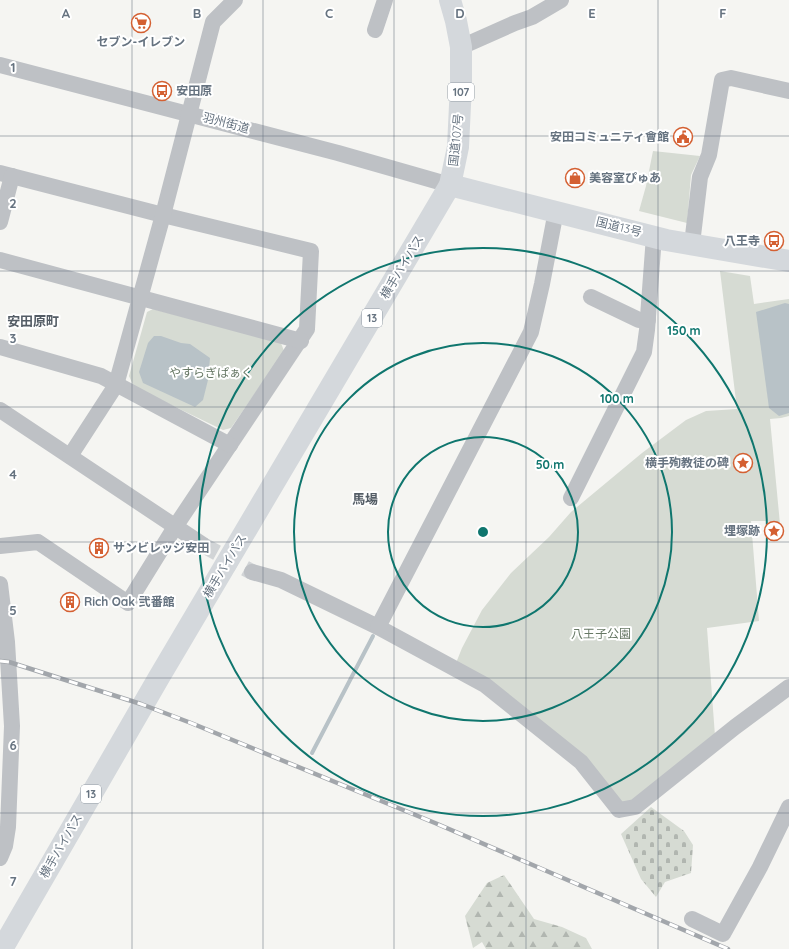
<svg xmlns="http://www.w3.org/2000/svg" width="789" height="949" font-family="Quicksand,'Noto Sans JP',sans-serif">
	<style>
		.forest { fill: url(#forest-firs) }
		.cemetery { fill: url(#cemetery-stones) }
		.park { fill: #d6dbd3 }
		.water { fill: #b8c2c7 }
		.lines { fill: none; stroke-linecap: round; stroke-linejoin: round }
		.stream { stroke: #b8c2c7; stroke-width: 4 }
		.minor-tunnel { stroke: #d1d4d6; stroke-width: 16; stroke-dasharray: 16 8; stroke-linecap: butt }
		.minor { stroke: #bec1c5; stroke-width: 16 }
		.highway { stroke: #d4d8dc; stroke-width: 22 }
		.rail-casing { stroke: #a2a6ab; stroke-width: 4.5 }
		.rail { stroke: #fff; stroke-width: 3; stroke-dasharray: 9; stroke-linecap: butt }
		.grid { fill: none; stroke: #667380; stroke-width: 1; stroke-opacity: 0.55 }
		.ring { fill: none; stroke: #0f766e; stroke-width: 2 }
		.labels { text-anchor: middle; stroke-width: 4; stroke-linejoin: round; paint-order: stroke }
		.shield { fill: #fff; stroke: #949da6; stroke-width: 1 }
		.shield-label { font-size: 11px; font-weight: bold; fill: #667380 }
		.poi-label { font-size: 12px; font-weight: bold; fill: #667380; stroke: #fff; text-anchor: start }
		.street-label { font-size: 12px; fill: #667380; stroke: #fff }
		.park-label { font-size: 12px; fill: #677865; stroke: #fff }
		.neighbourhood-label { font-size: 13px; font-weight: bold; fill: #545d66; stroke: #fff }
		.grid-label { font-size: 13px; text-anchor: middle; font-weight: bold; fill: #667380; stroke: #fff; stroke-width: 4; stroke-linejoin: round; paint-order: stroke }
		.centre { fill: #0f766e; stroke: #fff; stroke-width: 2 }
		.ring-label { font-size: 12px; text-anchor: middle; font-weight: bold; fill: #0f766e; stroke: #fff; stroke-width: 4; stroke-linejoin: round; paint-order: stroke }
	</style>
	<defs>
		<pattern id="forest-firs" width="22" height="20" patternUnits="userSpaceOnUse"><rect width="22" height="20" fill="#d6dbd3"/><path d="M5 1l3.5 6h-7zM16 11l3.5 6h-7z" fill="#b1b6b0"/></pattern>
		<pattern id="cemetery-stones" width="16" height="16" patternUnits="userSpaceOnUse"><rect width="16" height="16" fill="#d6dbd3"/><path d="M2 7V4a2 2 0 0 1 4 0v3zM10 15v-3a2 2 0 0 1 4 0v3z" fill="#b1b6b0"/></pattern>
	</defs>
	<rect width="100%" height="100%" fill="#f5f5f2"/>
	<path class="forest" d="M 504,875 L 534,919 L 562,927 L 586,938 L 592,949 L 486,949 L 482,942 L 473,948 L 465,916 L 487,883 Z"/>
	<path class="cemetery" d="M 651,807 L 684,831 L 693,845 L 691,873 L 665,882 L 656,897 L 641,879 L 621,834 Z"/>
	<g class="park">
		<path d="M 653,151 L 700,156 L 691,175 L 687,223 L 639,211 L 646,186 Z"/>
		<path d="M 720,271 L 750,276 L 754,304 L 789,299 L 789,416 L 781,418 L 770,419 L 780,524 L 765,521 L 751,521 L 759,621 L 707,628 L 715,736 L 648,792 L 624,805 L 456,663 L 462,648 L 482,610 L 511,573 L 549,537 L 571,512 L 642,453 L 686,420 L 706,411 L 737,409 Z"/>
		<path d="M 153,309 L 281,343 L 284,351 L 231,428 L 223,430 L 134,387 L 129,376 L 147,312 Z"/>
	</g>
	<g class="water">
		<path d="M 785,303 L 789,304 L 789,413 L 779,416 L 769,408 L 756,312 Z"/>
		<path d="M 154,336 L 161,336 L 181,343 L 190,344 L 210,358 L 208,380 L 203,400 L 195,407 L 143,383 L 139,372 L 148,343 Z"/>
	</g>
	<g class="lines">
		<path class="stream" d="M 312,753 L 373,636"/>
		<path class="minor-tunnel" d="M 203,545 L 252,572"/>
		<g class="minor">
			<path d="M 375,30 L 385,0"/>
			<path d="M 461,47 L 515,23 L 532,17 L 561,0"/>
			<path d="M 0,65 L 338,153 L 450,185"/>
			<path d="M 0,173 L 163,215 L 311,251 L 307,329 L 175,527 L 128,603 L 38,542 L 0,546"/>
			<path d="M 0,222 L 12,176"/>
			<path d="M 692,244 L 700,177 L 709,155 L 722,80 L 731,78 L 789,91"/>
			<path d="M 0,260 L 301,341"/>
			<path d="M 591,297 L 639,320 L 648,320"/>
			<path d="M 0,347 L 101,376 L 230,445"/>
			<path d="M 0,410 L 203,545"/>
			<path d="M 70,456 L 116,385 L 163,215 L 213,22 L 235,0"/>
			<path d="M 571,498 L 644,352 L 647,330 L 654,236"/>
			<path d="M 252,572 L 281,580 L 378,627 L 485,685 L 581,762 L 619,810 L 635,807 L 735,727 L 789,687"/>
			<path d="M 0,584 L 7,642 L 12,726 L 8,827 L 5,846 L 0,858"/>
			<path d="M 378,627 L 531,332 L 542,284 L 556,211"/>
			<path d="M 692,919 L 723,934 L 760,867 L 789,807"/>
		</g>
		<g class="highway">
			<path d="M 450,185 L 666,240 L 789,261"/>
			<path d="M 2,949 L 158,679 L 450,185 L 458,147 L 461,84 L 461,47 L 456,21 L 450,0"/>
		</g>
		<defs>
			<path id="rail" d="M 0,661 L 9,662 L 141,704 L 191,723 L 435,823 L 728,949"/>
		</defs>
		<use href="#rail" class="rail-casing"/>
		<use href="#rail" class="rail"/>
	</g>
	<path class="grid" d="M 132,0 L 132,949M 263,0 L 263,949M 394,0 L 394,949M 526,0 L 526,949M 658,0 L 658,949M 0,136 L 789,136M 0,271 L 789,271M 0,407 L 789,407M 0,542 L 789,542M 0,678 L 789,678M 0,813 L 789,813"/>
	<g class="ring">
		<circle cx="483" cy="532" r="95"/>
		<circle cx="483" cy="532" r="189"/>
		<circle cx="483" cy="532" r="284"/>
	</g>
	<defs>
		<symbol id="supermarket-ring" viewBox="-11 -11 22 22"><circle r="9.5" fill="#fff" stroke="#d46032" stroke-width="1.5"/><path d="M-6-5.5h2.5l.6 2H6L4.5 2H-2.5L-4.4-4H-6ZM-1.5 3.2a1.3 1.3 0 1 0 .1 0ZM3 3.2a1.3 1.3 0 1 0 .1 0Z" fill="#d46032"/></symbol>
		<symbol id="bus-ring" viewBox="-11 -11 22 22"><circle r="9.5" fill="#fff" stroke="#d46032" stroke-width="1.5"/><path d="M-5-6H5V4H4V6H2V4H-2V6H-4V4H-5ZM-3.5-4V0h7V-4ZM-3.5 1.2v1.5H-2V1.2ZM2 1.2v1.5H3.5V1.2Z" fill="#d46032"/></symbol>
		<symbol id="civic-ring" viewBox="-11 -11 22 22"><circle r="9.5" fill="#fff" stroke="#d46032" stroke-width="1.5"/><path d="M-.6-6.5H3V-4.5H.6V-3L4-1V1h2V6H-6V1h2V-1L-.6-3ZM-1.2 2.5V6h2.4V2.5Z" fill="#d46032"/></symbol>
		<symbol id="shop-ring" viewBox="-11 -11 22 22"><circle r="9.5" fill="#fff" stroke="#d46032" stroke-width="1.5"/><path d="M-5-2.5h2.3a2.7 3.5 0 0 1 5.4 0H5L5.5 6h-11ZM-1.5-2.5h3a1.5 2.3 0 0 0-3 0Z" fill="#d46032"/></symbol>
		<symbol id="sight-ring" viewBox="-11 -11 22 22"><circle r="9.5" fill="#fff" stroke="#d46032" stroke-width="1.5"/><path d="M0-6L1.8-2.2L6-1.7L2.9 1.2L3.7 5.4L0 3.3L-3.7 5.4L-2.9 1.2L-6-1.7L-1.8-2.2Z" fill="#d46032"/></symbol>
		<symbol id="building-ring" viewBox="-11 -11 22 22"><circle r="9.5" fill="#fff" stroke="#d46032" stroke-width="1.5"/><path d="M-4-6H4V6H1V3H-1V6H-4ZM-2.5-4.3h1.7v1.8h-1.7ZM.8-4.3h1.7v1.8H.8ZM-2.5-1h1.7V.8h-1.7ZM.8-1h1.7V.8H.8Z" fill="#d46032"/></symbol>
	</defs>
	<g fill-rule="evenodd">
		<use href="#supermarket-ring" x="130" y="12" width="22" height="22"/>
		<use href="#bus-ring" x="151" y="80" width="22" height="22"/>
		<use href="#civic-ring" x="672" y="126" width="22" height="22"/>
		<use href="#shop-ring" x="564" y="167" width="22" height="22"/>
		<use href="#bus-ring" x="763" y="230" width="22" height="22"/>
		<use href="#sight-ring" x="732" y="452" width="22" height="22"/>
		<use href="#sight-ring" x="763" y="520" width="22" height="22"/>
		<use href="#building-ring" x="88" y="537" width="22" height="22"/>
		<use href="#building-ring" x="59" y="591" width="22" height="22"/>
	</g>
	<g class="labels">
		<g class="shield">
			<rect x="448" y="83" width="26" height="18" rx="3"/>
			<rect x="362" y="309" width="20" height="18" rx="3"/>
			<rect x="81" y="785" width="20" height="18" rx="3"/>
		</g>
		<g class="shield-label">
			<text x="461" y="96">107</text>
			<text x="372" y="322">13</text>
			<text x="91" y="798">13</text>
		</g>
		<g class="poi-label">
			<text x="141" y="46" text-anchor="middle">セブン-イレブン</text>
			<text x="176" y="95">安田原</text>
			<text x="669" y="141" text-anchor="end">安田コミュニティ會館</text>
			<text x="589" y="182">美容室ぴゅあ</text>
			<text x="760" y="245" text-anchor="end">八王寺</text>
			<text x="729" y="467" text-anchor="end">横手殉教徒の碑</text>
			<text x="760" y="535" text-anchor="end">埋塚跡</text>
			<text x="113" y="552">サンビレッジ安田</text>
			<text x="84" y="606">Rich Oak 弐番館</text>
		</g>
		<g class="street-label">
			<text transform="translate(226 123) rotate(15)" y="4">羽州街道</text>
			<text transform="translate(456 140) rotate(-84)" y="4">国道107号</text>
			<text transform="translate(619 227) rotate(14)" y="4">国道13号</text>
			<text transform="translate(402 267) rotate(-59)" y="4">横手バイパス</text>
			<text transform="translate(225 566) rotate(-59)" y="4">横手バイパス</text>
			<text transform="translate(61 846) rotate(-60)" y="4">横手バイパス</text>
		</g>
		<g class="park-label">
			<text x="211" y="377">やすらぎぱぁく</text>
			<text x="601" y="638">八王子公園</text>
		</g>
		<g class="neighbourhood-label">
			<text x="33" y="326">安田原町</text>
			<text x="365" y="504">馬場</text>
		</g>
	</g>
	<g class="grid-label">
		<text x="66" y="18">A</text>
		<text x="197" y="18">B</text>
		<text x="329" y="18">C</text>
		<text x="460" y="18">D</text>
		<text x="592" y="18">E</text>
		<text x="723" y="18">F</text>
		<text x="13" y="72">1</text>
		<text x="13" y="208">2</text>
		<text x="13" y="343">3</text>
		<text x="13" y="479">4</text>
		<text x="13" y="615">5</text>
		<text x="13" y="750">6</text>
		<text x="13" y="886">7</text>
	</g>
	<circle cx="483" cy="532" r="6" class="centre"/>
	<g class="ring-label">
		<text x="684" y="335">150 m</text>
		<text x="617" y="403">100 m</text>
		<text x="550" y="469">50 m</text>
	</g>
</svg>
